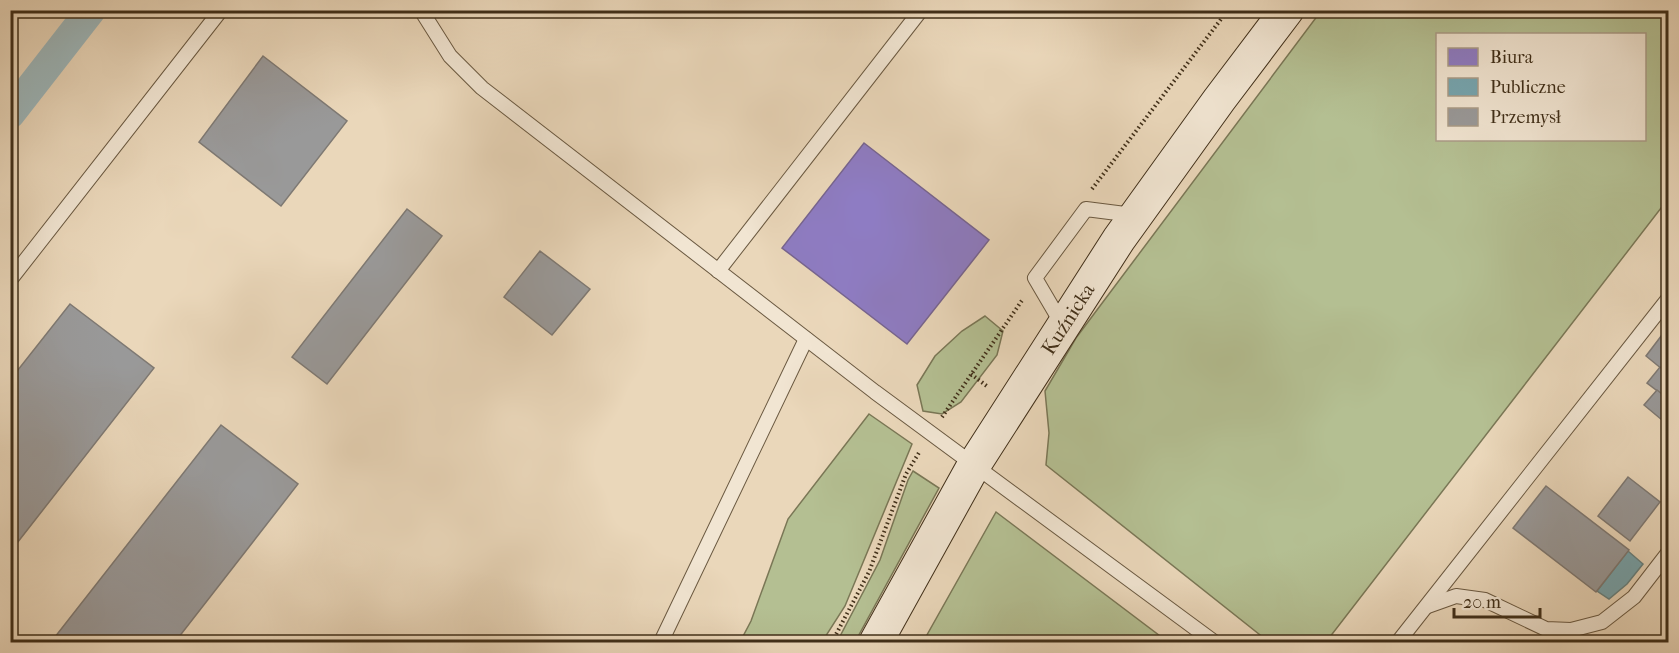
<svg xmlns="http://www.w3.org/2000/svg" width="1679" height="653" font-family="'IM FELL French Canon',serif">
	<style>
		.green { fill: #b4bf92; stroke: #7a7756; stroke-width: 1.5; fill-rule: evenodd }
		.offices { fill: #8e7cc3; stroke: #776590; stroke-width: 1.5 }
		.public { fill: #76a5af; stroke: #668282; stroke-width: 1.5 }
		.industry { fill: #999; stroke: #7e7973; stroke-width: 1.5 }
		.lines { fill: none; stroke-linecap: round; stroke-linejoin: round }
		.canal { stroke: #9db7bb; stroke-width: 30 }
		.lane-casing { stroke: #6a5941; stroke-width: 16 }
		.secondary-casing { stroke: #402f19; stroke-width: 35 }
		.path { stroke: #402f19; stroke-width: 4; stroke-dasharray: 1.5 3; stroke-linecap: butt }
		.lane { stroke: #f1e5d2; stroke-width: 14 }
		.secondary { stroke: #f1e5d2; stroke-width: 33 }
		.labels { text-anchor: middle; stroke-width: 6; stroke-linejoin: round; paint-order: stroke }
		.street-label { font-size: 20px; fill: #402f19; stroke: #f1e5d2 }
	</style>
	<rect width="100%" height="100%" fill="#ead7ba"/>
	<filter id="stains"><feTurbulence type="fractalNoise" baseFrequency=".00333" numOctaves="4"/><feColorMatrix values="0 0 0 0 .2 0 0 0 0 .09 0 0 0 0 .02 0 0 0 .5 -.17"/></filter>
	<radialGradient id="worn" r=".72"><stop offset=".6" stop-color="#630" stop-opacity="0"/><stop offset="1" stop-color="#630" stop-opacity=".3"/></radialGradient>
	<g class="green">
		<path d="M 1321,11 L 1668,11 L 1668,199 L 1326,642 L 1269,642 L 1046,465 L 1049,433 L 1045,391 L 1076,338 ZM 1438,34 L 1644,34 L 1644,140 L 1438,140 Z"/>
		<path d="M 985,316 L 1003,331 L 997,355 L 961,402 L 942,414 L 923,411 L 917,385 L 935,356 L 962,331 Z"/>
		<path d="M 869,414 L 912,444 L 845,606 L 822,642 L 740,642 L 751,621 L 788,519 Z"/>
		<path d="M 913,471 L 939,488 L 855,642 L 837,642 L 880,560 L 908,480 Z"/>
		<path d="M 996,512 L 1168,642 L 923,642 Z"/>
	</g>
	<path class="offices" d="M 864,143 L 989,240 L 907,344 L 782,248 Z"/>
	<path class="public" d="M 1628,551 L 1643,564 L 1627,584 L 1609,599 L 1597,591 Z"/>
	<g class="industry">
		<path d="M 263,56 L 347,121 L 281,206 L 199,142 Z"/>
		<path d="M 407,209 L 442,236 L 327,384 L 292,357 Z"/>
		<path d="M 540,251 L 590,289 L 552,335 L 504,297 Z"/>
		<path d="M 70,304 L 154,368 L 10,552 L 10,380 Z"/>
		<path d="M 1668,327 L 1668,374 L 1646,356 Z"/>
		<path d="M 1660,367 L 1668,374 L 1668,399 L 1647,383 Z"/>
		<path d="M 1657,390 L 1668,399 L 1668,425 L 1644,405 Z"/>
		<path d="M 221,425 L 298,484 L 175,642 L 51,642 Z"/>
		<path d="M 1628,477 L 1660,502 L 1630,541 L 1598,516 Z"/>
		<path d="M 1546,486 L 1629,550 L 1596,592 L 1513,528 Z"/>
	</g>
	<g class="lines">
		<path class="canal" d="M 10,114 L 91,10"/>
		<defs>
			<g id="lane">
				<path d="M 421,10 L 450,56 L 482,88 L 875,392 L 1214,642"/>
				<path d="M 718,271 L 921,10"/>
				<path d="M 10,280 L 221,10"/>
				<path d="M 1062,324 L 1035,278 L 1086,209 L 1133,215"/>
				<path d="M 1428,606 L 1456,596 L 1485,600 L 1546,629 L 1571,630 L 1602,622 L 1634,597 L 1668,553"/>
				<path d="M 661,642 L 806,339"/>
				<path d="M 1398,642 L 1668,299"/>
			</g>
			<g id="secondary">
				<path id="s1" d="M 876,642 L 974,465 L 1119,239 L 1219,100 L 1287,10"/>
			</g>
		</defs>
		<use href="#lane" class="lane-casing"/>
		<use href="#secondary" class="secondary-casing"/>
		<g class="path">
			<path d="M 1092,189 L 1228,10"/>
			<path d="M 971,374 L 988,387"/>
			<path d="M 942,417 L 1023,299"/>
			<path d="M 832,642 L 869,572 L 906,474 L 920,451"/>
		</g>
		<use href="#lane" class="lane"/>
		<use href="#secondary" class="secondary"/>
	</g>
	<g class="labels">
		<g class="street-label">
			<text dy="7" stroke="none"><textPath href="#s1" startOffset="376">Kuźnicka</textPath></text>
		</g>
	</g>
	<rect width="1679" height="653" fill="none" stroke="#ead7ba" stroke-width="36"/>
	<rect x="12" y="12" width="1655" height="629" fill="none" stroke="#402f19" stroke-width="3"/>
	<rect x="18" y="18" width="1643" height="617" fill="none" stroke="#402f19" stroke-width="1.5"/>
	<rect x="1436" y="33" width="210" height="108" fill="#f1e5d2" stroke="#aa9c88" stroke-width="1.5"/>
	<rect x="1448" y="48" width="30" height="18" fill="#8e7cc3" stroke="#aa9c88" stroke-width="1.5"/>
	<text x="1490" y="63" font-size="18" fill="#402f19">Biura</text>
	<rect x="1448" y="78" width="30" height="18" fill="#76a5af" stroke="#aa9c88" stroke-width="1.5"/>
	<text x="1490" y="93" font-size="18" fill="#402f19">Publiczne</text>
	<rect x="1448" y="108" width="30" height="18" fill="#999999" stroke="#aa9c88" stroke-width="1.5"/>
	<text x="1490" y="123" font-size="18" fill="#402f19">Przemysł</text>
	<path d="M1454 608v9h86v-9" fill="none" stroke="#402f19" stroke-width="3"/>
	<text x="1463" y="608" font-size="18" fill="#402f19" stroke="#f1e5d2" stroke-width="4.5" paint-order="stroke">20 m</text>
	<rect width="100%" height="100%" filter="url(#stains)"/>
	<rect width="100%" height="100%" fill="url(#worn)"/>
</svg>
